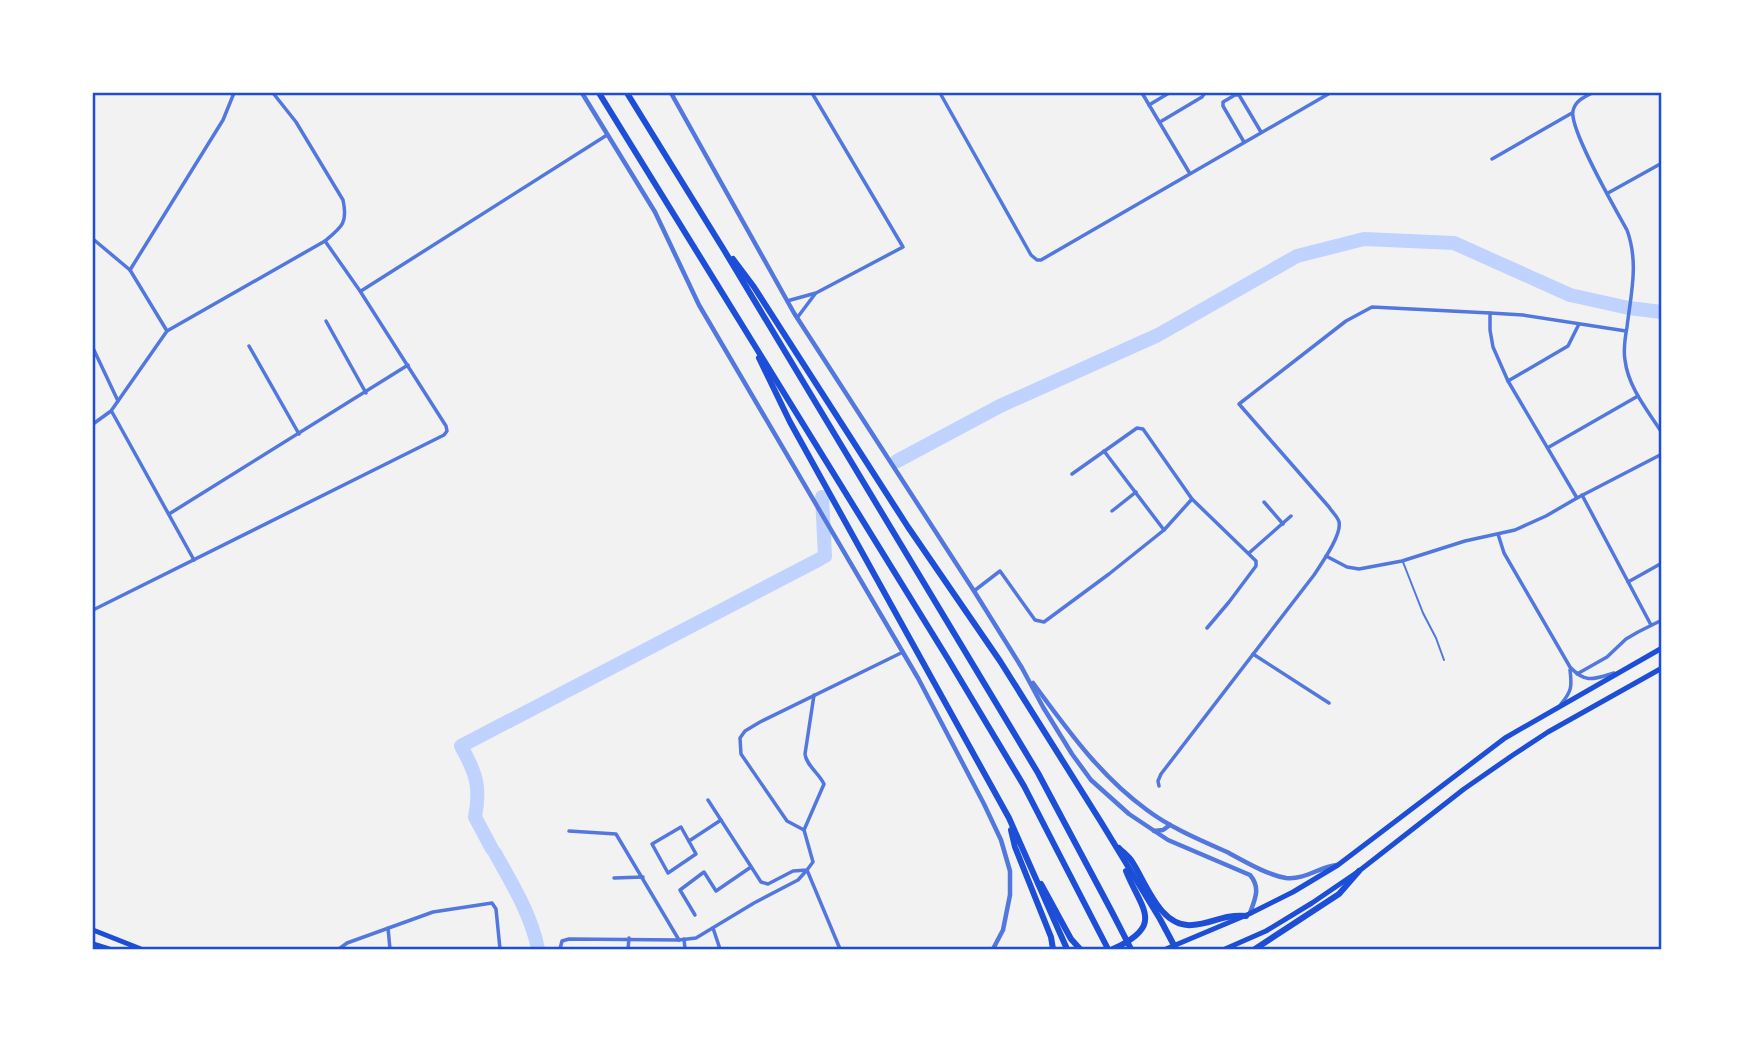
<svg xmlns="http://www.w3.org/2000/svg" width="1755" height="1042" font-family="Roboto,sans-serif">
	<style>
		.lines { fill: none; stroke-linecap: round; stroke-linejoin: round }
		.river { stroke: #bfd3fe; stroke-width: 14 }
		.service { stroke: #5277de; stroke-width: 2 }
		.minor { stroke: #5277de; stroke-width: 3.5 }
		.tertiary { stroke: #5277de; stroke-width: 4.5 }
		.primary { stroke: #1d4ed8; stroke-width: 5 }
		.trunk { stroke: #1d4ed8; stroke-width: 6 }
		.neatline { fill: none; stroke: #1d4ed8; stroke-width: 2.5 }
	</style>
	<rect width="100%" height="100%" fill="#f2f2f2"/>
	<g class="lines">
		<g class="river">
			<path d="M 897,461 L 1000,406 L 1158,335 L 1297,256 L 1364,239 L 1454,243 L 1570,295 L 1629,308 L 1662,312"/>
			<path d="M 822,497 L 825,556 L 823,557"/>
			<path d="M 492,849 L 475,817 C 481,787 476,773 461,746 L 820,559"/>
			<path d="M 495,853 C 512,884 531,914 538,949"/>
		</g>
		<path class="service" d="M 1403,562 L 1423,613 L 1436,638 L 1444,660"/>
		<g class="minor">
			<path d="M 940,93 L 1031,255 L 1037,260 L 1041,260 L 1330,93"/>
			<path d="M 1142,93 L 1189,172"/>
			<path d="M 1592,93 C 1584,97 1575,101 1573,111 C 1569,129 1616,210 1627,230 C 1639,263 1631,293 1627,327 C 1625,338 1623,349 1625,360 C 1628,387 1648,411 1662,433"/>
			<path d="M 1149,105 L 1169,93"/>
			<path d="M 1160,122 L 1202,97 L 1205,93"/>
			<path d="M 1244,142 L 1223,106 L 1223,102 L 1235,95 L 1239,95 L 1261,132"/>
			<path d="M 1492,159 L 1572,113"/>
			<path d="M 1608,193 L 1662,163"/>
			<path d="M 93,239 L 130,270 L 167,331"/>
			<path d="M 130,270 L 223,120 L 234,93"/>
			<path d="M 361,291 L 607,135"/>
			<path d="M 787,301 L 816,293 L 903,247 L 812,93"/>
			<path d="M 1490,313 L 1523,315 L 1626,331"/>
			<path d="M 797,318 L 815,294"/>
			<path d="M 326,321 L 366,393"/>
			<path d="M 249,346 L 299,434"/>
			<path d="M 93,348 L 118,401"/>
			<path d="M 1508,381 L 1568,346 L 1579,324"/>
			<path d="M 112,412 L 194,560"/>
			<path d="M 93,424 L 111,411 L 167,331 L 325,241 C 342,227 348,223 343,200 L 296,122 L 273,93"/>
			<path d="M 1549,447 L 1638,396"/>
			<path d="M 1104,451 L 1164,530"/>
			<path d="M 1072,474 L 1137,428 L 1143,429 L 1192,499 L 1256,561 L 1256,566 L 1229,602 L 1207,628"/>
			<path d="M 1582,495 L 1651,625"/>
			<path d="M 1264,502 L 1283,524"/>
			<path d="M 1112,511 L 1136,492"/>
			<path d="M 169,514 L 408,365"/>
			<path d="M 1498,534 L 1504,553 L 1570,667 C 1586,684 1594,679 1614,673"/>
			<path d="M 1249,553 L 1291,516"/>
			<path d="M 1326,556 L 1347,567 L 1359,569 L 1402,561 L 1465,541 L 1515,530 L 1546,516 L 1577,498 L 1662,454"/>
			<path d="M 1628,582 L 1662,563"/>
			<path d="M 974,591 L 1000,571 L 1035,620 L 1044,622 L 1109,574 L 1164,530 L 1192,499"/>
			<path d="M 93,610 L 444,435 L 447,431 L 446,426 L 360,291 L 325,241"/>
			<path d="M 1253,654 L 1329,703"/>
			<path d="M 1577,674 L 1607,657 L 1626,639 L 1638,632 L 1662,620"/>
			<path d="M 1561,704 C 1572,691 1572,686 1570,670"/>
			<path d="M 1159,786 L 1158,781 L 1161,774 L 1314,575 C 1321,564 1342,535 1339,522 C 1338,517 1332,512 1329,507 L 1239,404 L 1346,321 L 1372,307 L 1490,313 L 1490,330 L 1493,347 L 1508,381 L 1577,498"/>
			<path d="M 708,800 L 761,882 L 768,884 L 793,871 L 807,870 L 813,862 L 804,830 L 787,821 L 741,754 L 740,738 L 745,731 L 760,722 L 903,652"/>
			<path d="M 681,827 L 696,854 L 668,873 L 652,844 Z"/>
			<path d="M 804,830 L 824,784 C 819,773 806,765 805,754 L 814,695"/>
			<path d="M 569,831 L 616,834 L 679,940"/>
			<path d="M 689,841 L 721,820"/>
			<path d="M 614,878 L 643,877"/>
			<path d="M 695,915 L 680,890 L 704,872 L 716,891 L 751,867"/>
			<path d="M 388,928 L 390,949"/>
			<path d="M 713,928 L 720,949"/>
			<path d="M 684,939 L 685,949"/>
			<path d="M 339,949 L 347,943 L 433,912 L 492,903 L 496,909 L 500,949"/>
			<path d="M 560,949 L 562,941 L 569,939 L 679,940 L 696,938 L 754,903 L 798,880 L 807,870 L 840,949"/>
			<path d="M 628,949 L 629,938"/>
		</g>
		<g class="tertiary">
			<path d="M 582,93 L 655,212 L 699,305 L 918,678 L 984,804 L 1001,840 L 1010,871 L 1010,895 L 1003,930 L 993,949"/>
			<path d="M 671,93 L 794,313 L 974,591 L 1022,668 L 1043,707 L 1072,754 L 1091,780 L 1129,814 L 1168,840 L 1250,875 C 1261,888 1255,899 1250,913"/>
			<path d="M 1033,683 C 1067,729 1100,776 1147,810 C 1171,828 1200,840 1227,852 C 1244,861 1267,875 1286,878 C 1305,880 1319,867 1337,865"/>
			<path d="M 1154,831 L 1163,830 L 1170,825"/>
		</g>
		<g class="primary">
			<path d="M 93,930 L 141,949"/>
			<path d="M 93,944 L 109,949"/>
			<path d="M 1166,949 L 1249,914 L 1293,892 L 1338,865 L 1505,738 L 1662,648"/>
			<path d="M 1225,949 L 1266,931 L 1312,903 L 1359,871 L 1464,789 L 1513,755 L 1548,732 L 1662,668"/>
		</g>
		<g class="trunk">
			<path d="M 599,93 L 948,659 L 1024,786 L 1108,949"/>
			<path d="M 627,93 L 724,250 L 1038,773 L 1112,912 L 1131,949"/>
			<path d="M 733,259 L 754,287 L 908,527 L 1000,661 L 1101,822 L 1160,919 L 1176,949"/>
			<path d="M 759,358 L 790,422 L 1009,818 L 1067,949"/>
			<path d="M 1011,830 L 1015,847 L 1051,937 L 1053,949"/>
			<path d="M 1119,848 C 1123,852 1128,856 1131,860 C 1146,882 1160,928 1192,925 C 1212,924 1223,914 1246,916"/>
			<path d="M 1041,884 L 1071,939 L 1080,949"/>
			<path d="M 1113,949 C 1166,925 1141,909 1126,871"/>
			<path d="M 1255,949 L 1339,894 L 1359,871"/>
		</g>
	</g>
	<rect width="1755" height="1042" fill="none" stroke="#ffffff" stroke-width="189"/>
	<rect x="94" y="94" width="1566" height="854" class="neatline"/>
</svg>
